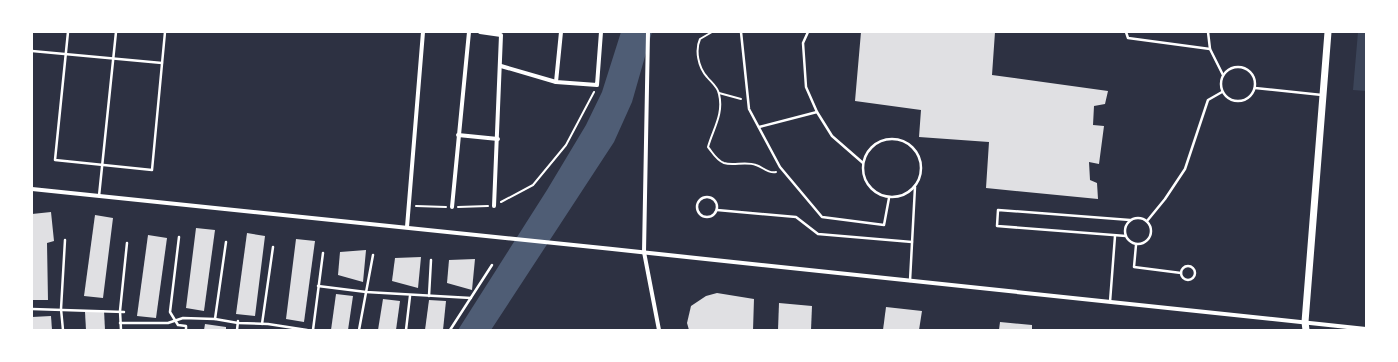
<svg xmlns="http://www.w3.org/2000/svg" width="1398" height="362" font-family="'Source Sans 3',sans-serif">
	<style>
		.green { fill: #3c4559 }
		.water { fill: #4f5d75 }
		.building { fill: #e0e0e3 }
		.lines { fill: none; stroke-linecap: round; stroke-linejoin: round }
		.path { stroke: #fff; stroke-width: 2 }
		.service { stroke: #fff; stroke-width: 2.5 }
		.minor { stroke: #fff; stroke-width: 4 }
		.secondary { stroke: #fff; stroke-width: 7 }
	</style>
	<rect width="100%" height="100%" fill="#2d3142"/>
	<path class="green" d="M 1358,32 L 1366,32 L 1366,91 L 1353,90 Z"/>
	<path class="water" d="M 621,32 L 652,32 L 632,102 L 614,142 L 491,330 L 458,330 L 547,190 L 586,125 L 602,92 Z"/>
	<g class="building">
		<path d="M 861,32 L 995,32 L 992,75 L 1108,91 L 1105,104 L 1094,106 L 1093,125 L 1104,126 L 1099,164 L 1089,162 L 1090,180 L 1097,183 L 1098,199 L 986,188 L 989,142 L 919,137 L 921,110 L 855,101 Z"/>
		<path d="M 51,212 L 54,241 L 47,243 L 48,300 L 32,300 L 32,214 Z"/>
		<path d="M 95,215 L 113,218 L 103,298 L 84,296 Z"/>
		<path d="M 196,228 L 215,230 L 204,311 L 186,308 Z"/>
		<path d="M 247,233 L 265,236 L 255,316 L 236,314 Z"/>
		<path d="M 148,235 L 167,238 L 156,318 L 137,316 Z"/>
		<path d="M 296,239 L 315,241 L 304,322 L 286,319 Z"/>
		<path d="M 366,250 L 363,282 L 338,275 L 340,252 Z"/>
		<path d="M 421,257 L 418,288 L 392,281 L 395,258 Z"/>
		<path d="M 475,259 L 472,290 L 447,283 L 449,260 Z"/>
		<path d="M 717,293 L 754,299 L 753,330 L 689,330 L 687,323 L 691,306 L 706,296 Z"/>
		<path d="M 336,294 L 353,296 L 348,330 L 331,330 Z"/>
		<path d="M 383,299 L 400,301 L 396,330 L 378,330 Z"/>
		<path d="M 429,300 L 446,301 L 443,330 L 425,330 Z"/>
		<path d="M 779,303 L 812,306 L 811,330 L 778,330 Z"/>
		<path d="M 886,307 L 922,311 L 919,330 L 883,330 Z"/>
		<path d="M 104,310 L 105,330 L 86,330 L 85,312 Z"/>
		<path d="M 51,316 L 52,330 L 32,330 L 32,317 Z"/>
		<path d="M 1000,322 L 1032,325 L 1032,330 L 999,330 Z"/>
		<path d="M 205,324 L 226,327 L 226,330 L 204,330 Z"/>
	</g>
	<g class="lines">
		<g class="path">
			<path d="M 712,32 L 700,39 C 695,50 698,67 707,77 C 711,82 718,87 719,94 C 724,114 713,129 708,147 C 713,153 716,160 724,163 C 733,166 746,161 756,165 C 763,167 768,174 776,172"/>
			<path d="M 719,93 L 741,99"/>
			<path d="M 501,202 L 533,185 L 566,145 L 594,92"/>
			<path d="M 416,206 L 446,207"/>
			<path d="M 458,207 L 488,206"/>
		</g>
		<g class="service">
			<path d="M 68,32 L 55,160 L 152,170 L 165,32"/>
			<path d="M 741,32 L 749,109 L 780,167 L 822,217 L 884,225 L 889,198"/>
			<path d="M 808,32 L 803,43 L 806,87 L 817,112 L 832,136 L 863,163"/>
			<path d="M 1126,32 L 1128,38 L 1210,49 L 1223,75"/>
			<path d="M 1208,32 L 1210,49"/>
			<path d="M 32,51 L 162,63"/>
			<circle cx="1238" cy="84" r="17"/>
			<path d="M 1255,88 L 1322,95"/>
			<path d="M 759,127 L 817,112"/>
			<circle cx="892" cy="168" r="29"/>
			<path d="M 99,196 L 116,32"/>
			<circle cx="707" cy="207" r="10"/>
			<path d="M 717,210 L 796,217 L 818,234 L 912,242"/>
			<circle cx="1138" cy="231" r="13"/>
			<path d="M 1147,221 L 1165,199 L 1185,169 L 1208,100 L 1222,92"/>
			<path d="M 1126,236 L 997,226 L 998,210 L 1130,220"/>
			<path d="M 179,237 L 170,312 L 178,325 L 186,326 L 186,330"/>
			<path d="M 1136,245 L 1134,267 L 1181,273"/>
			<circle cx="1188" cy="273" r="7"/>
			<path d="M 910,281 L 915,187"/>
			<path d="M 318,286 L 366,292 L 471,298"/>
			<path d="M 429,296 L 431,260"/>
			<path d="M 1110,302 L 1115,236"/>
			<path d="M 32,309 L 124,312"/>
			<path d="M 215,319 L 226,242"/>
			<path d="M 120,323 L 168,323 L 183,318 L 215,319 L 238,323 L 268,324 L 307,330"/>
			<path d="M 262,324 L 273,247"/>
			<path d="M 63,330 L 61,309 L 65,240"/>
			<path d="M 121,330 L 120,311 L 127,243"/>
			<path d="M 237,330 L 238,321"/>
			<path d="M 313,330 L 323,253"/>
			<path d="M 359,330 L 373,255"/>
			<path d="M 406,330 L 410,296"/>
			<path d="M 450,330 L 492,265"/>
		</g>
		<g class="minor">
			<path d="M 480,32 L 501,35 L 494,206"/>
			<path d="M 561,32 L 556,82 L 597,85 L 601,32"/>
			<path d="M 648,32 L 644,252 L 659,330"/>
			<path d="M 501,66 L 556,82"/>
			<path d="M 458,135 L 498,139"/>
			<path d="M 32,189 C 477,234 921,282 1366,329"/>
			<path d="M 452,207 L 469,32"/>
			<path d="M 407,227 L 423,32"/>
		</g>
		<path class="secondary" d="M 1306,330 L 1305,322 L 1328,32"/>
	</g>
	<rect width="1398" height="362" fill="none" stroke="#ffffff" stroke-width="66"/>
</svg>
